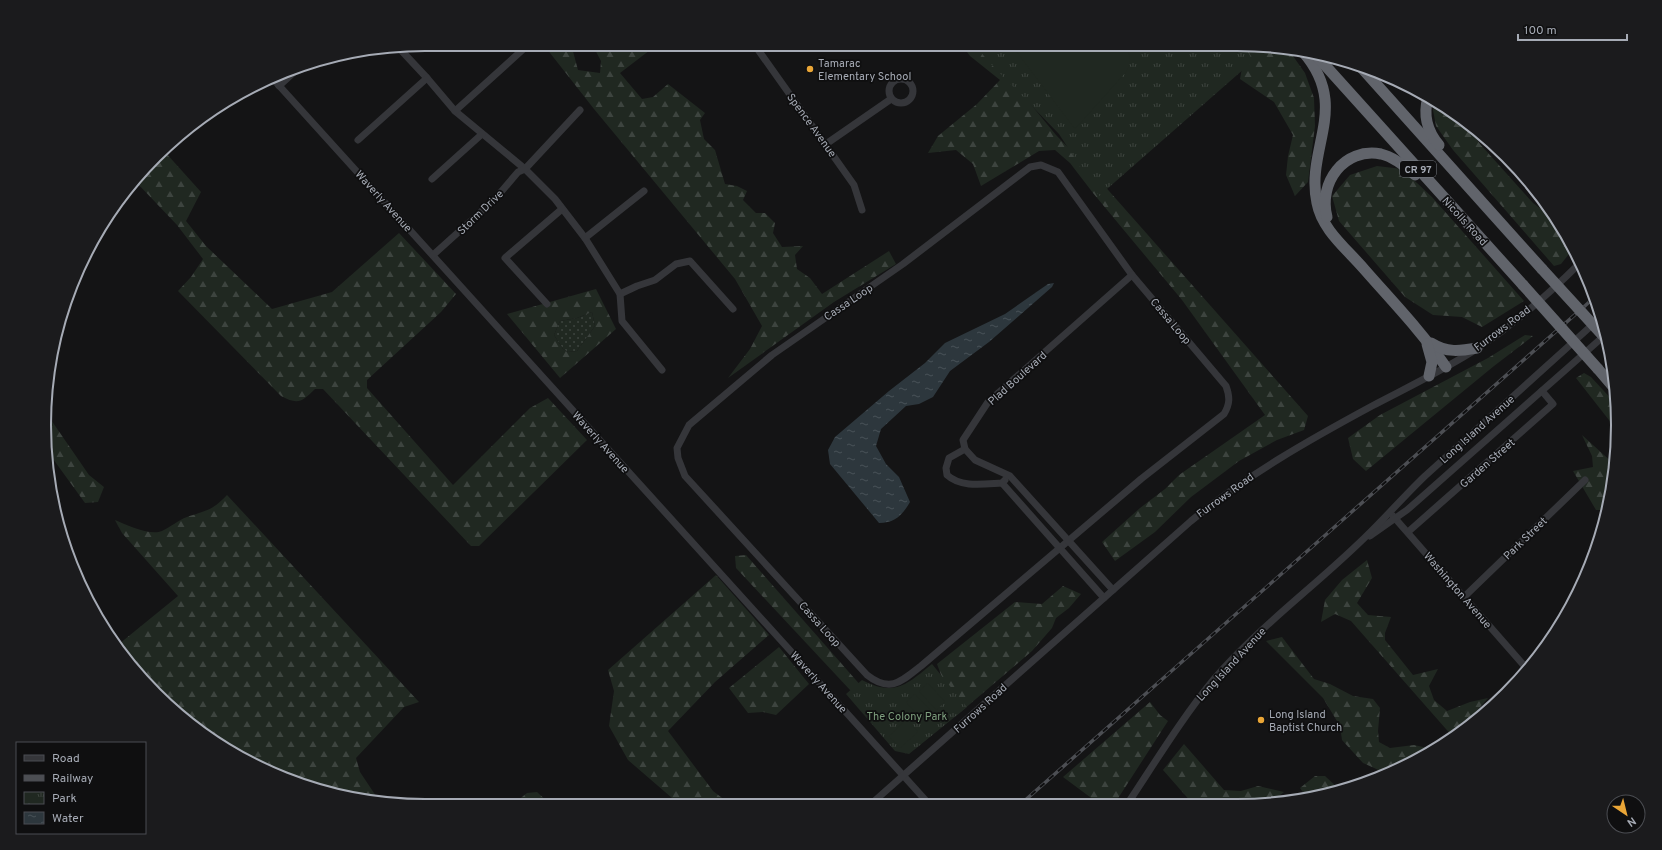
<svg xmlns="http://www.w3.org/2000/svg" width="1662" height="850" font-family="Overpass,sans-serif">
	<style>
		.grass { fill: url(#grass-dots) }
		.forest { fill: url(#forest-firs); fill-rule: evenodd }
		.park { fill: url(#park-tufts) }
		.pitch { fill: #202821 }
		.water { fill: url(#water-ripples) }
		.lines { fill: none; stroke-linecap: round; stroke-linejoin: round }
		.minor { stroke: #35363a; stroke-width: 7 }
		.highway { stroke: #61646b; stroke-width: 11 }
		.rail-casing { stroke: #4c4e53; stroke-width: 3.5 }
		.rail { stroke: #0f0f10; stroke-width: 2; stroke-dasharray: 6; stroke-linecap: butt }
		.highway-bridge { stroke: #61646b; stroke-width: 11 }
		.poi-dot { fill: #eaa637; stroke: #0f0f10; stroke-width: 1.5 }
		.labels { text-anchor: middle; stroke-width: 3.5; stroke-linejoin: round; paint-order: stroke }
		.shield { fill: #0f0f10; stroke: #797c84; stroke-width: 1 }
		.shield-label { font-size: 10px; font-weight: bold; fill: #a6abb5 }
		.poi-label { font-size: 11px; fill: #a6abb5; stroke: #0f0f10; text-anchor: start }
		.street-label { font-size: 11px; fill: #a6abb5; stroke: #0f0f10 }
		.park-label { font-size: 11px; fill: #7e9f7e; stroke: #0f0f10 }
		.rim { fill: none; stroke: #a6abb5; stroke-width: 2 }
	</style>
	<defs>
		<pattern id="grass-dots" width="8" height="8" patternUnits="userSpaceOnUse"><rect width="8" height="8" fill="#202821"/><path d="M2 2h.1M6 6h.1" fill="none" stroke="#3d443f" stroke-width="1.8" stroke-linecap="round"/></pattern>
		<pattern id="forest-firs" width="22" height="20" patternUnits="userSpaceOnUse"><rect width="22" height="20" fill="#202821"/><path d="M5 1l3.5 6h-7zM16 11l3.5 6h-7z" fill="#3d443f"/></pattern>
		<pattern id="park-tufts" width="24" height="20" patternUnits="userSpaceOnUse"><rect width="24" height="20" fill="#202821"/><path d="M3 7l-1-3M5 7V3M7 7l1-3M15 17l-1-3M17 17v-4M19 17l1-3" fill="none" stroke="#3d443f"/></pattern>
		<pattern id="water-ripples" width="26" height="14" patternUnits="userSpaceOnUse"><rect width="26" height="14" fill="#2d373d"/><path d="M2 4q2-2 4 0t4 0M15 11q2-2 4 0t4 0" fill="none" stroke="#485157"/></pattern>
	</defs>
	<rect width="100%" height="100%" fill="#141415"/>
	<path class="grass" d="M 592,312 L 595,326 L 577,351 L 568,352 L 563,349 L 554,335 L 560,321 L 577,318 Z"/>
	<g class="forest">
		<path d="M 543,44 L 571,44 L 578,70 L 600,73 L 601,61 L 592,44 L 653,44 L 654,47 L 620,73 L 642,99 L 653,97 L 668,84 L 705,113 L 700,120 L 704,139 L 715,150 L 725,184 L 737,186 L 747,191 L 743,200 L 756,213 L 765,213 L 775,223 L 773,233 L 782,247 L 803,246 L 795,255 L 797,269 L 810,278 L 822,294 L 889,251 L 896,264 L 834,302 L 728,378 L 750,349 L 762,326 L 735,279 L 594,109 Z"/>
		<path d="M 962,45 L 982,45 L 1056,135 L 1094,174 L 1308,416 L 1304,430 L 1277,440 L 1239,461 L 1191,497 L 1155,532 L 1115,561 L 1102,542 L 1140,508 L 1165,489 L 1179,475 L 1265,415 L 1182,300 L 1093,193 L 1070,163 L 1055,150 L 1039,151 L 981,186 L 973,164 L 956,150 L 928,153 L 938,136 L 977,104 L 1000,80 L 970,56 Z"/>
		<path d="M 1240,45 L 1262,45 L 1288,49 L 1305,73 L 1314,98 L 1315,126 L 1308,182 L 1295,196 L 1286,175 L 1288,156 L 1293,135 L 1274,102 L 1240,79 L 1245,52 Z"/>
		<path d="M 1435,102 L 1463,119 L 1480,144 L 1533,203 L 1553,218 L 1555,218 L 1567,234 L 1573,249 L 1561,264 L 1554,266 L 1453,150 L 1436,126 L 1433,110 Z"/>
		<path d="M 165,152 L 201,192 L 186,221 L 206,246 L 272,309 L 332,292 L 399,233 L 456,294 L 441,312 L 367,380 L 367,388 L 453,485 L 530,408 L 548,398 L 587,440 L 479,546 L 471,546 L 323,389 L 315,389 C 302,402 298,405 281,396 L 178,291 L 191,277 L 203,259 L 177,225 L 137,183 Z"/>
		<path d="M 1377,166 L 1402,169 L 1432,197 L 1524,301 L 1482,327 L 1462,317 L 1433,315 L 1405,297 L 1339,221 L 1332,196 L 1350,175 Z"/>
		<path d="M 596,289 L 616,329 L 560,378 L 507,314 ZM 592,312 L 595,326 L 577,351 L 568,352 L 563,349 L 554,335 L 560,321 L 577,318 Z"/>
		<path d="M 1525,335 L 1533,336 L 1494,366 L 1366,471 L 1353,459 L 1348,438 L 1380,415 L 1488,358 Z"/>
		<path d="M 55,340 L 54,369 L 50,384 L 51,350 Z"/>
		<path d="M 1584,373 L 1591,377 L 1616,404 L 1616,429 L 1576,378 Z"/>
		<path d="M 49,417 L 89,475 L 104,487 L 98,502 L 85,503 L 48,452 Z"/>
		<path d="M 1582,435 L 1615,465 L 1607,510 L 1596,510 L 1573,471 L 1593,467 L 1592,456 Z"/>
		<path d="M 227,495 L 419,702 L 404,707 L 356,758 L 360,772 L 380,802 L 327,793 L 257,767 L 155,694 L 119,644 L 178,596 L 122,533 L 115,520 C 127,525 150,536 162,531 C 171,527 178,520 187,517 C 207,510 212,511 227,495 Z"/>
		<path d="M 746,555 L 884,712 L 879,721 L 736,568 L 735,556 Z"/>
		<path d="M 1367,560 L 1372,578 L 1357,603 L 1368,615 L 1391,617 L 1385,633 L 1385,640 L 1413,675 L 1438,669 L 1429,686 L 1434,700 L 1447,711 L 1470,702 L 1488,698 L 1456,735 L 1453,737 L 1351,621 L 1335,614 L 1321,622 L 1325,600 L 1342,580 Z"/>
		<path d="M 716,575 L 769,635 L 715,682 L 668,731 L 713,791 L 730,804 L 679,804 L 628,760 L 609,726 L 614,691 L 608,670 Z"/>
		<path d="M 1063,586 L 1081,594 L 1069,608 L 1056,618 L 1052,628 L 1032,651 L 956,716 L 937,664 L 1015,602 L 1042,604 Z"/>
		<path d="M 1282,637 L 1314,679 L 1330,684 L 1353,696 L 1373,699 L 1380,708 L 1378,731 L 1379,742 L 1390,748 L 1414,745 L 1432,749 L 1384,776 L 1383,772 L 1363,763 L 1342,740 L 1340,726 L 1323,698 L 1266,641 Z"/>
		<path d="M 779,647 L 809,684 L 776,715 L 763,712 L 748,713 L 729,688 Z"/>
		<path d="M 1150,702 L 1160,715 L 1168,721 L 1115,803 L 1098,803 L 1063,777 Z"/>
		<path d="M 1184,744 L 1224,790 L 1241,791 L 1258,786 L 1284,792 L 1270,803 L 1192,803 L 1163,770 Z"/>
		<path d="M 1315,776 L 1325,776 L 1339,789 L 1306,797 L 1300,788 Z"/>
		<path d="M 537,792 L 551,805 L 520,805 L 517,801 L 527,793 Z"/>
	</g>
	<g class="park">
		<path d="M 975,45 L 1244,45 L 1253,61 L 1099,196 L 1059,134 L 988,61 Z"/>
		<path d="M 932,664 L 967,707 L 909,754 L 895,751 L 846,694 L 862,680 C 895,697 906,685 932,664 Z"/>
	</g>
	<g class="pitch">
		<path d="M 1014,45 L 1126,45 C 1130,56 1132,62 1126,72 L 1075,129 L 1013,47 Z"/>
		<path d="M 928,683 L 945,702 L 936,710 L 919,691 Z"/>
		<path d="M 915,694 L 933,713 L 924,721 L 906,702 Z"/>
		<path d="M 907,719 L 918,732 L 900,748 L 889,736 Z"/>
	</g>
	<path class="water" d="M 1054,283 L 1052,287 L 989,342 L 950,371 L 933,397 L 919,404 L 906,406 L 881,429 L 876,446 L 886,464 L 899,477 L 910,502 C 902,516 894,523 879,523 L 830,464 L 828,450 L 835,437 L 889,391 L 925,363 L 945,343 L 1005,314 L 1048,284 Z"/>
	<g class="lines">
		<g class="minor">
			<path d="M 754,44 L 854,185 L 862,210"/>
			<path d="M 399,48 L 427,78 L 455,111 L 525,169 L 555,199 L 585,238 L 620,294 L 622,321 L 662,370"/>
			<circle cx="901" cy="91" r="12"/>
			<path d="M 274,80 L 929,804"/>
			<path d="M 279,86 L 303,64"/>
			<path d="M 455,111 L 529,44"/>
			<path d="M 358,140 L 427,78"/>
			<path d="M 826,144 L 891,99"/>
			<path d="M 1041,165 L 1058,172 L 1132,275 L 1226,386 C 1230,397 1230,404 1224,414 L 1141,479 L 921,666 C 901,682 890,693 867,675 L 685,476 L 678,458 L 677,448 L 689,425 L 772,355 L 903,264 L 1030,167 Z"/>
			<path d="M 432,179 L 482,134"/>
			<path d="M 585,238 L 644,191"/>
			<path d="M 433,255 L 495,199 L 518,172 L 525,169 L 580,110"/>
			<path d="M 620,294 L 637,286 L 655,280 L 676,264 L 690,261 L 733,309"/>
			<path d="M 547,304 L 505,258 L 562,209"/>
			<path d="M 965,449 L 949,458 L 946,468 L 947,475 C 961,488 984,484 1002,483 L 1005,480"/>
			<path d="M 1002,483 L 1104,598"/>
			<path d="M 1393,516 L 1527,669"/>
			<path d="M 1408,532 L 1553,404 L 1542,391"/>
			<path d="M 1370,536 L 1407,510 L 1605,335"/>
			<path d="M 1113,590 L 1010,476 L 975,460 L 965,449 L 963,440 L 988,402 L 1132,275"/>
			<path d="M 1464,597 L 1585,480"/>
			<path d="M 1128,803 C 1156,761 1182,718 1214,679 C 1257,629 1310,590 1357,545 C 1381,523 1402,498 1425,476 L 1601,317"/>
			<path d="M 871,804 L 1191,521 C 1247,475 1309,440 1372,406 C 1408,387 1444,370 1478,348 C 1514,324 1549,294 1580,263"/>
		</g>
		<g class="highway">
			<path d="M 1303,52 C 1351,107 1305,148 1317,203 C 1322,230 1347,249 1364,269 C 1392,301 1422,332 1446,367"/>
			<path d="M 1314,53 L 1523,285"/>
			<path d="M 1360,66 L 1542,269"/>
			<path d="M 1428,97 C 1423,115 1427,131 1439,145"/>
			<path d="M 1327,217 C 1318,183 1344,147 1381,154 C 1394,157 1405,166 1415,175"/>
			<path d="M 1431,343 C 1447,353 1460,351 1477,348"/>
			<path d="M 1427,344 L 1432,362 L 1429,376"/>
			<path d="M 1598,369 L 1615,389"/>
		</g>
		<defs>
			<path id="rail" d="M 1022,803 L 1595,297"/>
		</defs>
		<use href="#rail" class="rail-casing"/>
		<use href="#rail" class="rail"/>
		<g class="highway-bridge">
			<path d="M 1542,269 L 1607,340"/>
			<path d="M 1523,285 L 1598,369"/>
		</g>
	</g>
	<g class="poi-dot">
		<circle cx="810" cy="69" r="4"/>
		<circle cx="1261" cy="720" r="4"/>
	</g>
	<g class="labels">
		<rect class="shield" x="1400" y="161" width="36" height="16" rx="3"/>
		<g class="shield-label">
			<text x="1418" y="173">CR 97</text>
		</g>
		<g class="poi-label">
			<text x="818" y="67">Tamarac<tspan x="818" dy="13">Elementary School</tspan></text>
			<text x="1269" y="718">Long Island<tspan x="1269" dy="13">Baptist Church</tspan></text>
		</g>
		<g class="street-label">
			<text transform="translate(812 125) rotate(54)" y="4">Spence Avenue</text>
			<text transform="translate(384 201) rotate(48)" y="4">Waverly Avenue</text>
			<text transform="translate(480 212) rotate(-44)" y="4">Storm Drive</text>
			<text transform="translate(1465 221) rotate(48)" y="4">Nicolls Road</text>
			<text transform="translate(848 302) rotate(-34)" y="4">Cassa Loop</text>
			<text transform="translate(1171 321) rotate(50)" y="4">Cassa Loop</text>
			<text transform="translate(1502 328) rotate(-37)" y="4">Furrows Road</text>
			<text transform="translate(1017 378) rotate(-42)" y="4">Plad Boulevard</text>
			<text transform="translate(1477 429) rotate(-42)" y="4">Long Island Avenue</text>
			<text transform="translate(601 442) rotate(48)" y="4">Waverly Avenue</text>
			<text transform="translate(1487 463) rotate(-41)" y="4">Garden Street</text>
			<text transform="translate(1225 495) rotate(-36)" y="4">Furrows Road</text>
			<text transform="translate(1525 538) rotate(-44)" y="4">Park Street</text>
			<text transform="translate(1458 590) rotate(49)" y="4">Washington Avenue</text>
			<text transform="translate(820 624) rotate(48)" y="4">Cassa Loop</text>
			<text transform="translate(1231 664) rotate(-47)" y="4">Long Island Avenue</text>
			<text transform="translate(819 682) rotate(48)" y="4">Waverly Avenue</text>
			<text transform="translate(980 708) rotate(-42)" y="4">Furrows Road</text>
		</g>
		<g class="park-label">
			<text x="907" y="720">The Colony Park</text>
		</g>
	</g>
	<path d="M0 0H1662V850H0ZM425 51H1237A374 374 0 0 1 1611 425V425A374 374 0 0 1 1237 799H425A374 374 0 0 1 51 425V425A374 374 0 0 1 425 51Z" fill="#1b1b1d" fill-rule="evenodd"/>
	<path class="rim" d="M425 51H1237A374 374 0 0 1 1611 425V425A374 374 0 0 1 1237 799H425A374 374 0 0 1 51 425V425A374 374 0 0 1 425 51Z"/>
	<rect x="16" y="742" width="130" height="92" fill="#0f0f10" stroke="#4b4d52"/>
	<rect x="24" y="755" width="20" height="6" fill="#35363a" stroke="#4b4d52"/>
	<text x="52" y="762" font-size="12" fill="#a6abb5">Road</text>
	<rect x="24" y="775" width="20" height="6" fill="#4c4e53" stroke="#4b4d52"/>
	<text x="52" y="782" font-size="12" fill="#a6abb5">Railway</text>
	<rect x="24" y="792" width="20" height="12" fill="url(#park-tufts)" stroke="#4b4d52"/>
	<text x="52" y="802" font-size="12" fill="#a6abb5">Park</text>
	<rect x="24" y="812" width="20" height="12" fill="url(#water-ripples)" stroke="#4b4d52"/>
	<text x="52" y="822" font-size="12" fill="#a6abb5">Water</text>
	<g transform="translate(1626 814) rotate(145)"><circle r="19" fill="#0f0f10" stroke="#4b4d52"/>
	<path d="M0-3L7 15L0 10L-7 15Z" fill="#eaa637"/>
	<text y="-6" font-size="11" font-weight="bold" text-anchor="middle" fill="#a6abb5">N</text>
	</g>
	<path d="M1518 34v6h109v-6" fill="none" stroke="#a6abb5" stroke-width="2"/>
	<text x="1524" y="34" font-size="12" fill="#a6abb5" stroke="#0f0f10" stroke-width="3" paint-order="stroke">100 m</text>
</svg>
